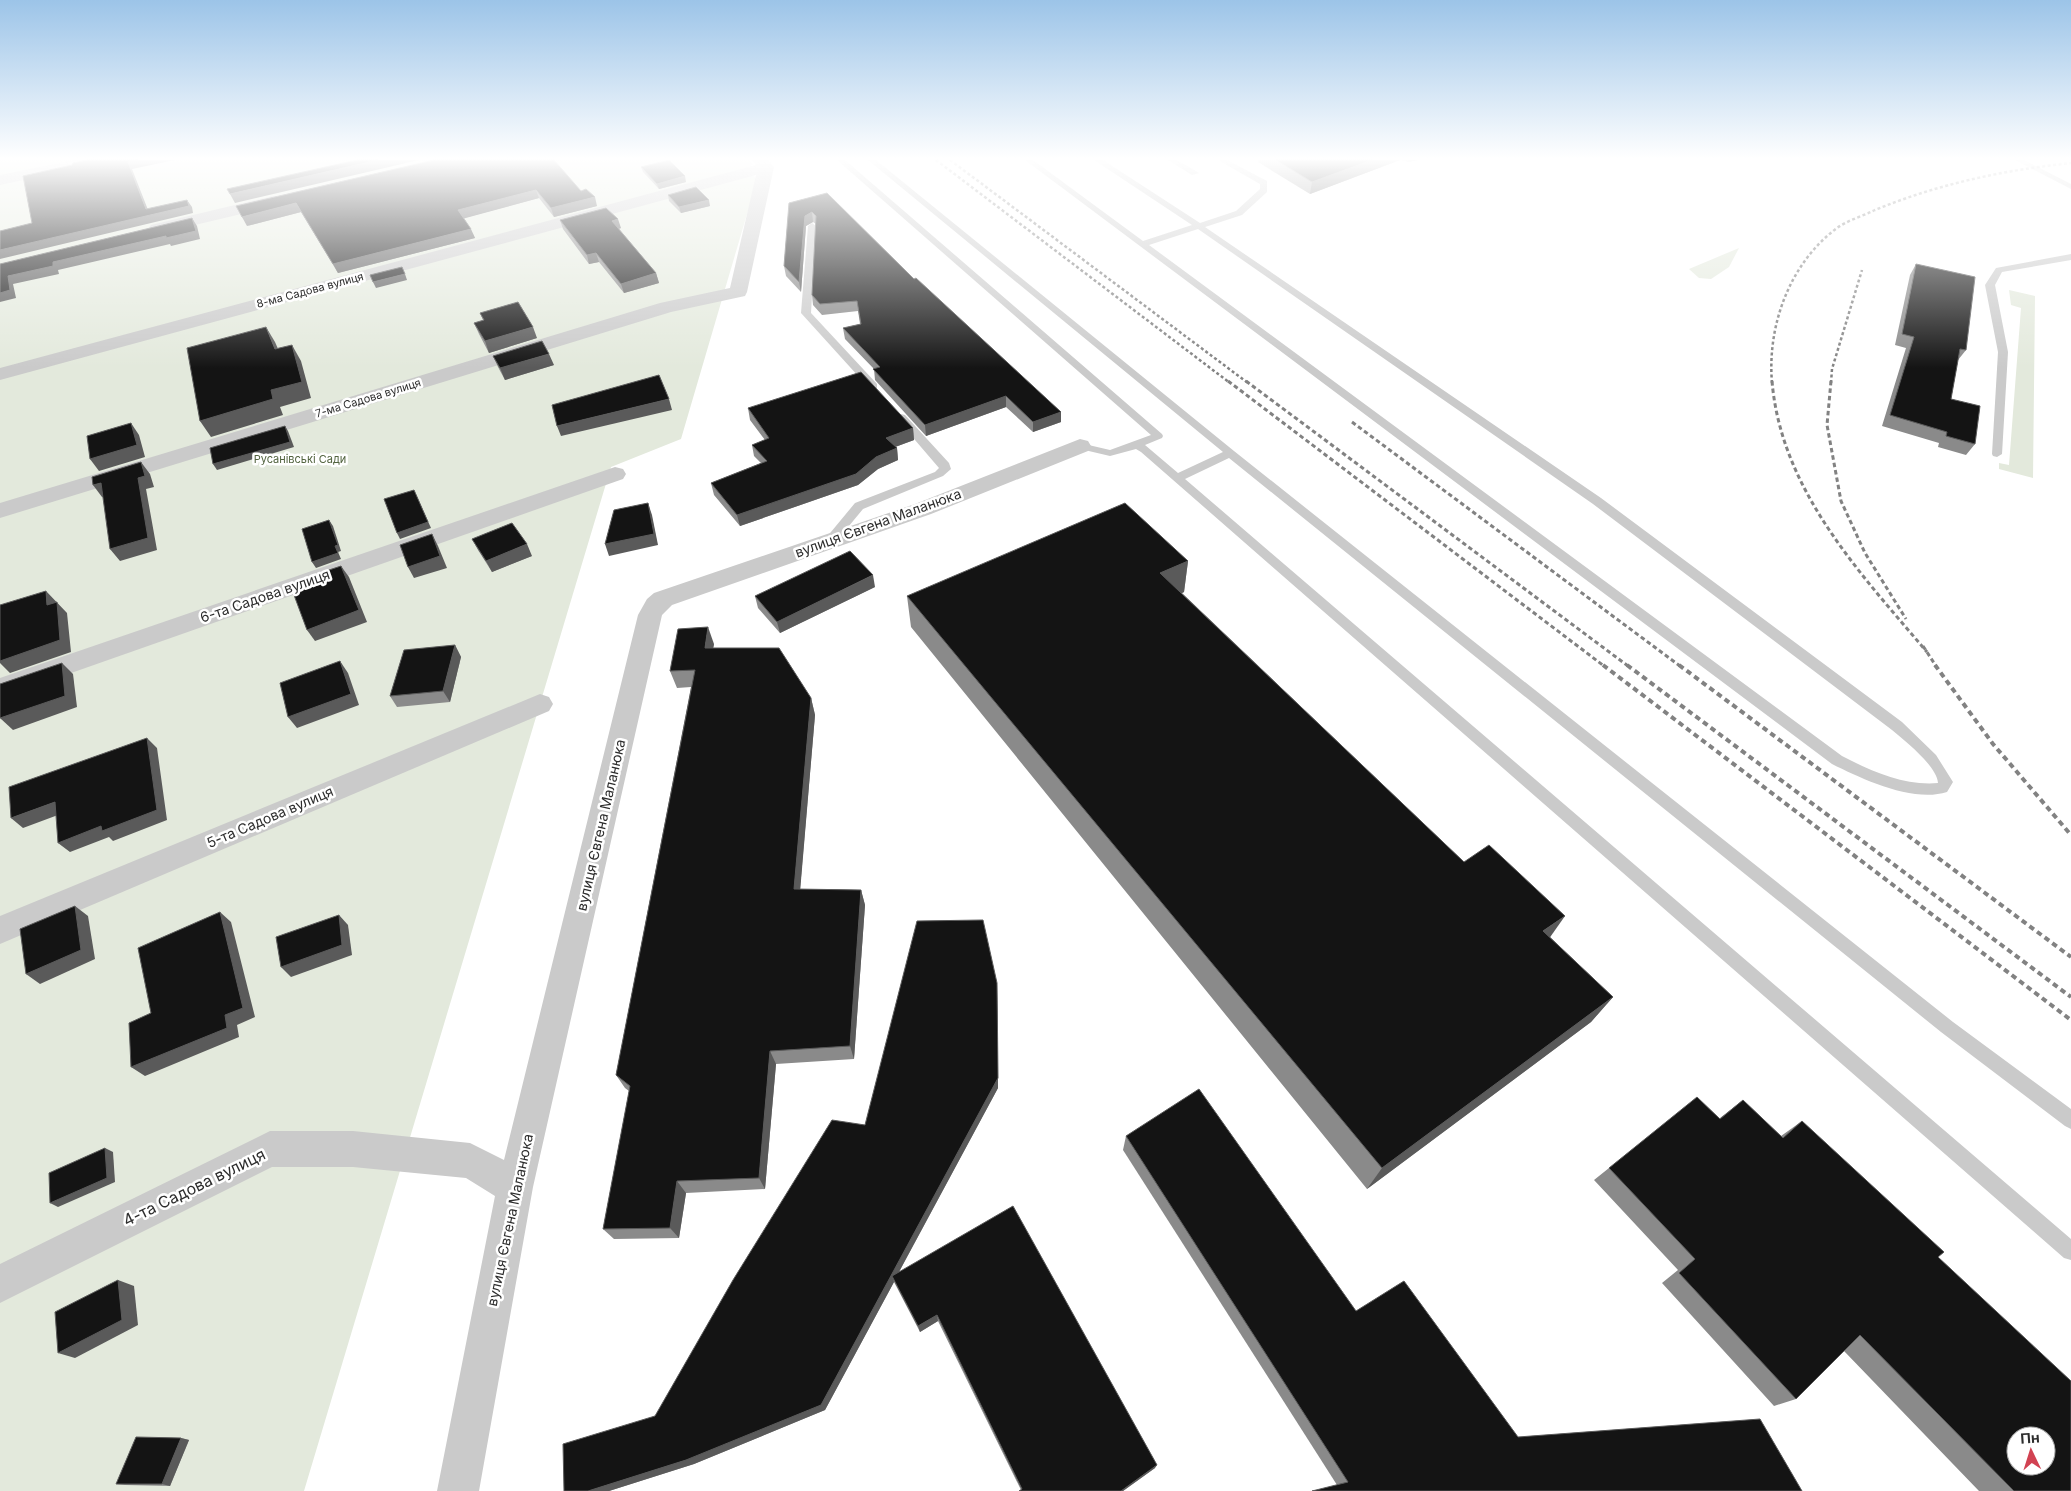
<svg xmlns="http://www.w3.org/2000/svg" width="2071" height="1491" font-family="Inter,sans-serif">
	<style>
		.green { fill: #e3e9dc }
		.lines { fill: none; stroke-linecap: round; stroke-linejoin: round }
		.lane { fill: #cacaca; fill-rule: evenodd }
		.street { fill: #cacaca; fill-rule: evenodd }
		.rail-far2 { stroke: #828282; stroke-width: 2.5; stroke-dasharray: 3 2.5; stroke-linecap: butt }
		.rail-far1 { stroke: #828282; stroke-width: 3; stroke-dasharray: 4.5 3; stroke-linecap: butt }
		.rail { stroke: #828282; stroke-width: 4; stroke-dasharray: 5.5 4; stroke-linecap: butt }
		.wall { fill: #8a8a8a }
		.shaded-wall { fill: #5a5a5a }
		.building { fill: #141414; stroke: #5a5a5a; fill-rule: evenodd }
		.labels { text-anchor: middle; stroke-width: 5; stroke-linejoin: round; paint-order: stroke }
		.far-street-label { font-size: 11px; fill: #2d2d2d; stroke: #fff }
		.far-park-label { font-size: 11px; fill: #52633f; stroke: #fff }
		.street-label { font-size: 14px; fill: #2d2d2d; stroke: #fff }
		.near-street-label { font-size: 16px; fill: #2d2d2d; stroke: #fff }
	</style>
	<rect width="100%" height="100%" fill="#fff"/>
	<g class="green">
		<path d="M 0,160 L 749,160 L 753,164 L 747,168 L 757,180 L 681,439 L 611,467 L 304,1491 L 0,1491 Z"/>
		<path d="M 1739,248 L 1729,267 L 1711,279 L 1699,278 L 1689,269 Z"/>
		<path d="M 2009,290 L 2035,296 L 2033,478 L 1999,469 L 1999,463 L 2009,465 L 2021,308 L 2011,305 Z"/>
	</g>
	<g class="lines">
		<g class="lane">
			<path d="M 837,160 L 845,160 L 1162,434 L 1163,436 L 1162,438 L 1145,445 L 1178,473 L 1223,452 L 868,160 L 876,160 L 1234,451 L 1953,1022 L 2071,1109 L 2071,1129 L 2065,1126 L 1941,1032 L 1229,458 L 1185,479 L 2071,1239 L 2071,1260 L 2064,1258 L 1141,452 L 1136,449 L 1110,456 L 1076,448 L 1075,446 L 1080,443 L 1110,450 L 1151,435 Z"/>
			<path d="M 1025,160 L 1033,160 L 1143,241 L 1192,225 L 1094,160 L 1103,160 L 1200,223 L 1236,211 L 1260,189 L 1260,184 L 1218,160 L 1227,160 L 1267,181 L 1267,192 L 1242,215 L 1205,227 L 1601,498 L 1902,722 L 1936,755 L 1953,782 L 1947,792 C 1913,803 1862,779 1832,764 ZM 1198,229 L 1593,504 L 1892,730 C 1905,741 1937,766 1938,783 C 1904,786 1871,771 1842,756 L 1149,245 Z"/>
			<path d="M 1168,160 L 1177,160 L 1199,173 L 1192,175 Z"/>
			<path d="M 2015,160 L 2024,160 L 2071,184 L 2071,189 Z"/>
			<path d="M 812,223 L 816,226 L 811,313 L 877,384 L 877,388 L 869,388 L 801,313 L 808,226 Z"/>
			<path d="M 2071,254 L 2071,260 L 2002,272 L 1995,285 L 2008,352 L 2002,454 L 1997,457 L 1993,456 L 1992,454 L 1998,352 L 1985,285 L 1996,268 Z"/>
			<path d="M 901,414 L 905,415 L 949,463 L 951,469 L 943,476 L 863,509 L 834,544 L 826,544 L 824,541 L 826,538 L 855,503 L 935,472 L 939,468 L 897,419 L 896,417 L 897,415 Z"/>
		</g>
		<g class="street">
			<path d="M 74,160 L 102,160 L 100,163 L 94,165 L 0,185 L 0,175 Z"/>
			<path d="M 752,160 L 768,160 L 774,167 L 747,292 L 745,296 L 671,312 L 0,518 L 0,503 L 660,303 L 730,288 L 756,175 L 0,380 L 0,368 L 756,165 Z"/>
			<path d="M 273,196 L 279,197 L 281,201 L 279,205 L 157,234 L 151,233 L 148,229 L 151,225 Z"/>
			<path d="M 1080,439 L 1088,441 L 1091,446 L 1088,451 L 931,514 L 672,605 L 662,615 L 533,1187 L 479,1491 L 437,1491 L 495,1196 L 466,1178 L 353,1167 L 272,1167 L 0,1303 L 0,1264 L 270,1131 L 353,1131 L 470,1143 L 504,1160 L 638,615 L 647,599 L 654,593 L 915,504 Z"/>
			<path d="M 615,467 L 623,469 L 626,474 L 623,479 L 0,698 L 0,678 Z"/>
			<path d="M 540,694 L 549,697 L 553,704 L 549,711 L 0,944 L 0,916 Z"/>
		</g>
		<g class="rail-far2">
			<path d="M 936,160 L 1230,383"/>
			<path d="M 950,160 L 1248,383"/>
			<path d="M 1772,383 C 1767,325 1790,263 1837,228 C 1848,220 1863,216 1875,210 C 1938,184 2004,170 2071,163"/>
			<path d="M 1831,383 L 1832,369 L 1862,270"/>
		</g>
		<g class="rail-far1">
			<path d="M 1228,381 L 1604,666"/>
			<path d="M 1246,381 L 1628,666"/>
			<path d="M 1772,381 C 1781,490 1860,573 1927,652"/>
			<path d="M 1831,381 L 1827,425 L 1841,501 L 1865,553 L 1906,619"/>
			<path d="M 1352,422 L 1680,666"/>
			<path d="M 1923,646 L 1936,666"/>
		</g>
		<g class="rail">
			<path d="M 1603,665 L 2071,1020"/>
			<path d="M 1627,665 L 2071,997"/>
			<path d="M 1679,665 L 2071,957"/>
			<path d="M 1935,665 L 1993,744 L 2071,835"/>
		</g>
	</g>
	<g class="wall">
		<path d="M 434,160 L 581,191 L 597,206 L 554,217 L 539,198 L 464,218 L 475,238 L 338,273 L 301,212 L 247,226 Z"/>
		<path d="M 1259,160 L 1400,160 L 1310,194 L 1258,162 Z"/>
		<path d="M 1402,160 L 1417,160 L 1408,162 Z"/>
		<path d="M 641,167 L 686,182 L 659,189 L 643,172 Z"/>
		<path d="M 827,193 L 914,279 L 1061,412 L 1061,422 L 1033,432 L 1006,407 L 926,436 L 875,380 L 874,369 L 845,339 L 843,328 L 860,324 L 858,311 L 822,315 L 813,305 L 812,295 L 816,224 L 813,222 L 806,226 L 801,292 L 786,276 L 784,266 L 789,203 Z"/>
		<path d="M 668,195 L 710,206 L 681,213 L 669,201 Z"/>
		<path d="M 560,220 L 621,228 L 619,229 L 656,273 L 659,283 L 624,293 L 599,262 L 589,264 L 563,229 Z"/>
		<path d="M 1916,264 L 1966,350 L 1958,360 L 1951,399 L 1975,444 L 1966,455 L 1938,447 L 1939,443 L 1882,426 L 1906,348 L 1895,345 L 1910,275 Z"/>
		<path d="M 480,313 L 537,338 L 489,353 L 479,334 L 474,323 L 483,320 Z"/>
		<path d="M 493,356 L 554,365 L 505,380 L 498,367 Z"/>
		<path d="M 748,408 L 913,428 L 914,440 L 895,447 L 897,448 L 898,460 L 878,469 L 858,485 L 740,526 L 714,495 L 711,483 L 761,463 L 754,456 L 752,445 L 765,440 L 750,420 Z"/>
		<path d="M 472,539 L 532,556 L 492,572 L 478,550 Z"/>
		<path d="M 1188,561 L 1184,592 L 1182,593 L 1464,862 L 1550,937 L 1613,997 L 1591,1022 L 1367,1189 L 911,627 L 907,596 Z"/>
		<path d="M 875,587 L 780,633 L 758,608 L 755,596 Z"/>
		<path d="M 714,644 L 713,648 L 811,698 L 815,715 L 800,889 L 861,890 L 865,905 L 854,1059 L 776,1064 L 765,1189 L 686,1193 L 679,1238 L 614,1239 L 603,1229 L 629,1091 L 625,1088 L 616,1075 L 691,687 L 677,688 L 670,671 Z"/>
		<path d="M 455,645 L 461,657 L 450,702 L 397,707 L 390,696 Z"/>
		<path d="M 997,994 L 998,1088 L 899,1272 L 1155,1468 L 1123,1491 L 1019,1491 L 1021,1490 L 938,1321 L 920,1332 L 894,1282 L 825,1410 L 694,1464 L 609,1491 L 564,1491 L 655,1416 L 865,1125 Z"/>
		<path d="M 1743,1100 L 1781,1136 L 1802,1121 L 1938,1257 L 2071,1491 L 1979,1491 L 1844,1351 L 1796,1399 L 1774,1406 L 1662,1283 L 1678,1270 L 1594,1180 L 1609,1168 L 1720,1118 Z"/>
		<path d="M 1126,1136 L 1356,1311 L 1518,1437 L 1337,1485 L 1123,1150 Z"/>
		<path d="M 181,1438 L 189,1440 L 170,1486 L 125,1485 L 116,1484 Z"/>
	</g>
	<g class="shaded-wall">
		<path d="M 138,160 L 175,160 L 132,169 L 150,215 L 187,200 L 192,207 L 193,213 L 0,259 L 0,250 L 146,209 L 128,162 Z"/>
		<path d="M 378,160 L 419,160 L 235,203 L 230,194 Z"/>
		<path d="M 1372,160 L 1400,160 L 1310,194 L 1312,182 Z"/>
		<path d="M 1408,160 L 1417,160 L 1408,162 Z"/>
		<path d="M 685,176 L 686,182 L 659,189 L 657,184 Z"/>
		<path d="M 536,190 L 539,198 L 462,219 L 458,210 Z"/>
		<path d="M 595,197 L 597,206 L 554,217 L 551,208 Z"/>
		<path d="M 709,200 L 710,206 L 681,213 L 679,207 Z"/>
		<path d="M 296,203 L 301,212 L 247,226 L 242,217 Z"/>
		<path d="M 812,212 L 813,222 L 806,226 L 801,292 L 799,282 L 805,216 Z"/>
		<path d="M 192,218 L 197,226 L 200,239 L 171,246 L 170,244 L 58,270 L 59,274 L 13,284 L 16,298 L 0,302 L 0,293 L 8,276 Z"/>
		<path d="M 618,219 L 621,228 L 614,230 L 612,221 Z"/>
		<path d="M 471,229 L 475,238 L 338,273 L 333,264 Z"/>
		<path d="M 596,253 L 599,262 L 589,264 L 587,255 Z"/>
		<path d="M 656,273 L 659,283 L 624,293 L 621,284 Z"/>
		<path d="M 405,274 L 407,280 L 376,288 L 373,282 Z"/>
		<path d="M 266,327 L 275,342 L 285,365 L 275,349 Z"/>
		<path d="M 533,327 L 537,338 L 489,353 L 485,341 Z"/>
		<path d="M 292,345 L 301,361 L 311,398 L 280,407 L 283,415 L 211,437 L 200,421 L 271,390 Z"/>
		<path d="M 549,354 L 554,365 L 505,380 L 500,368 Z"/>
		<path d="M 1006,396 L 1006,407 L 926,436 L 925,425 Z"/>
		<path d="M 669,399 L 672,410 L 561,436 L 557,426 Z"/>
		<path d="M 1061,412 L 1061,422 L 1033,432 L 1033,422 Z"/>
		<path d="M 131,423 L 139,435 L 145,457 L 99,471 L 90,459 Z"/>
		<path d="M 285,426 L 288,431 L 294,447 L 217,470 L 213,464 Z"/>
		<path d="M 913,428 L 914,440 L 887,450 L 886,438 Z"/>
		<path d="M 897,448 L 898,460 L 878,469 L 858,485 L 740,526 L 737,515 Z"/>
		<path d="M 141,462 L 150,474 L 154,487 L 146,489 L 157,550 L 120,561 L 110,549 L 138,478 Z"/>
		<path d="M 101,483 L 111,494 L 102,497 L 93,485 Z"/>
		<path d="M 414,490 L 431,528 L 400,539 L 397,533 Z"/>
		<path d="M 648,503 L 652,515 L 658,545 L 609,556 L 605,544 Z"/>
		<path d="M 329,520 L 333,526 L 341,551 L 338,552 L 341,559 L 316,568 L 312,562 L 335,546 Z"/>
		<path d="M 432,534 L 438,546 L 447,568 L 414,578 L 408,567 Z"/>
		<path d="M 527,544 L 532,556 L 492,572 L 486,561 Z"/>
		<path d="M 1188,561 L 1184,592 L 1157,605 L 1160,573 Z"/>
		<path d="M 341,566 L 349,577 L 367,622 L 315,641 L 307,630 Z"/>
		<path d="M 873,575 L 875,587 L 780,633 L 777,622 Z"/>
		<path d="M 46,591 L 67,613 L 71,652 L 10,673 L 0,663 L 0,661 L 47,605 Z"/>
		<path d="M 708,627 L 714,644 L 710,665 L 705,648 Z"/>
		<path d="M 455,645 L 461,657 L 450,702 L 443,691 Z"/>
		<path d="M 340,661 L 348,673 L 359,705 L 297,728 L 288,717 Z"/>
		<path d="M 62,663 L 73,674 L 77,707 L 13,730 L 0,718 Z"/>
		<path d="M 811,698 L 815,715 L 799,904 L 794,889 Z"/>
		<path d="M 147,738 L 157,748 L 167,820 L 113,841 L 109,837 L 70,852 L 58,843 Z"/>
		<path d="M 55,802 L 66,812 L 23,828 L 11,818 Z"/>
		<path d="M 861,890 L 865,905 L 854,1059 L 850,1046 Z"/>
		<path d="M 75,906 L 88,916 L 95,959 L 40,984 L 26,974 Z"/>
		<path d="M 220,912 L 231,922 L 255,1017 L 237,1025 L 239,1037 L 145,1076 L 131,1067 Z"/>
		<path d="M 339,915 L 348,925 L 352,955 L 291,977 L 281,967 Z"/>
		<path d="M 1565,916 L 1546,943 L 1543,931 Z"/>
		<path d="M 997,983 L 998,1088 L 894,1281 L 892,1276 L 894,1282 L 825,1410 L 694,1464 L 609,1491 L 588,1491 L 686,1460 Z"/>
		<path d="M 1613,997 L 1591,1022 L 1367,1189 L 1382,1168 Z"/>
		<path d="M 770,1051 L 776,1064 L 765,1189 L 759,1178 Z"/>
		<path d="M 105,1148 L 113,1152 L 115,1182 L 58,1207 L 50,1203 Z"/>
		<path d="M 677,1181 L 686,1193 L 679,1238 L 670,1228 Z"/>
		<path d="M 118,1280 L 134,1286 L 138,1325 L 75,1358 L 58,1353 Z"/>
		<path d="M 937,1315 L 938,1321 L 920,1332 L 918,1326 Z"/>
		<path d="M 181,1438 L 189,1440 L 170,1486 L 162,1484 Z"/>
		<path d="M 1157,1465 L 1155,1468 L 1123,1491 L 1121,1491 Z"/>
	</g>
	<g class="building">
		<path d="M 86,160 L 138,160 L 128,162 L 146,209 L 187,200 L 189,206 L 0,250 L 0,231 L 32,223 L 23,176 L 72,165 L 73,163 Z"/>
		<path d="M 357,160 L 378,160 L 230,194 L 227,189 Z"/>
		<path d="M 434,160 L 554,160 L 581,191 L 586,189 L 595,197 L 551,208 L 536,190 L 458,210 L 471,229 L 333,264 L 296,203 L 242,217 L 236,206 Z"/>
		<path d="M 669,160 L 685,176 L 657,184 L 641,167 Z"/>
		<path d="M 1276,160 L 1372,160 L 1312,182 Z"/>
		<path d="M 696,187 L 709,200 L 679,207 L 668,195 Z"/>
		<path d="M 827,193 L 914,279 L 916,278 L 1061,412 L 1033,422 L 1006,396 L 925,425 L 873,369 L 880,367 L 843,328 L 861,324 L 857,301 L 820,304 L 812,295 L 816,216 L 812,212 L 805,216 L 799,282 L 784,266 L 789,203 Z"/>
		<path d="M 606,208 L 618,219 L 612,221 L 656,273 L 621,284 L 596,253 L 587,255 L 560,220 Z"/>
		<path d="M 192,218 L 196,231 L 166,238 L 166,236 L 53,262 L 53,266 L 8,276 L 10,290 L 0,293 L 0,264 Z"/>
		<path d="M 1916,264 L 1975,277 L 1966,350 L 1960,349 L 1951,399 L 1980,406 L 1975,444 L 1946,436 L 1947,432 L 1890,415 L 1914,337 L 1902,334 Z"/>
		<path d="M 402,267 L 405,274 L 373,282 L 370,275 Z"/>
		<path d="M 518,302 L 533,327 L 485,341 L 474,323 L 484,320 L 480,313 Z"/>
		<path d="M 266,327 L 275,349 L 292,345 L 302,382 L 271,390 L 273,399 L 200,421 L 187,348 Z"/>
		<path d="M 542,341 L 549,354 L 500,368 L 493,356 Z"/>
		<path d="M 861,372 L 913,428 L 886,438 L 897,448 L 876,457 L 856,474 L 737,515 L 711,483 L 767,461 L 752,445 L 769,438 L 748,408 Z"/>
		<path d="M 659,375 L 669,399 L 557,426 L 552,405 Z"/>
		<path d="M 131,423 L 137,445 L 90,459 L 87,436 Z"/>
		<path d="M 285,426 L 290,442 L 213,464 L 210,448 Z"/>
		<path d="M 141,462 L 145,476 L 138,478 L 148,538 L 110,549 L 101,483 L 93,485 L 92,477 Z"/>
		<path d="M 414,490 L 428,522 L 397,533 L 384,499 Z"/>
		<path d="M 648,503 L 654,534 L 605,544 L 614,510 Z"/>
		<path d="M 1125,503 L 1188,561 L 1160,573 L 1464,862 L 1489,845 L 1565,916 L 1543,931 L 1613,997 L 1382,1168 L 907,596 Z"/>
		<path d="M 329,520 L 338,545 L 335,546 L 338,553 L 312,562 L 302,529 Z"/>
		<path d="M 512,523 L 527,544 L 486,561 L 472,539 Z"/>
		<path d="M 432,534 L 440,556 L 408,567 L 400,545 Z"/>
		<path d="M 850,551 L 873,575 L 777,622 L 755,596 Z"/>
		<path d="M 341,566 L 359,610 L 307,630 L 291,587 L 315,578 L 314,575 Z"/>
		<path d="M 46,591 L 47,605 L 57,602 L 60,640 L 0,661 L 0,605 Z"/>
		<path d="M 708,627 L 705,648 L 779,648 L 811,698 L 794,889 L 861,890 L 850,1046 L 770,1051 L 759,1178 L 677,1181 L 670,1228 L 603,1229 L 630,1086 L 616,1075 L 695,670 L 670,671 L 678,629 Z"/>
		<path d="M 455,645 L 443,691 L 390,696 L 404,650 Z"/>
		<path d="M 340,661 L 351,694 L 288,717 L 280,683 Z"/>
		<path d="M 62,663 L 65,696 L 0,718 L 0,684 Z"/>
		<path d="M 147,738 L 157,810 L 102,831 L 101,826 L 58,843 L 55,802 L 11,818 L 9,787 Z"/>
		<path d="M 75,906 L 81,950 L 26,974 L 20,929 Z"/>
		<path d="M 220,912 L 243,1008 L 225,1015 L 227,1028 L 131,1067 L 129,1023 L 151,1013 L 138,948 Z"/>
		<path d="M 339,915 L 342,945 L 281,967 L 276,937 Z"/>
		<path d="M 983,920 L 997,983 L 998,1078 L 821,1405 L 686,1460 L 588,1491 L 564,1491 L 563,1444 L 655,1416 L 733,1280 L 832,1120 L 865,1125 L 917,921 Z"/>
		<path d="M 1199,1089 L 1356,1311 L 1404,1281 L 1518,1437 L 1760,1419 L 1802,1491 L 1312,1491 L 1348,1482 L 1126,1136 Z"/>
		<path d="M 1697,1097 L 1720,1119 L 1743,1100 L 1783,1138 L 1802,1121 L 1944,1252 L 1938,1257 L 2071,1381 L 2071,1491 L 2014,1491 L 1860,1335 L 1796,1399 L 1679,1273 L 1695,1259 L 1609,1168 ZM 2016,1436 L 2046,1436 L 2046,1466 L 2016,1466 Z"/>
		<path d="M 105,1148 L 107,1178 L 50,1203 L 49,1173 Z"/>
		<path d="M 1013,1206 L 1157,1465 L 1121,1491 L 1019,1491 L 1022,1489 L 937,1315 L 918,1326 L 892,1276 Z"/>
		<path d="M 118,1280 L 122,1320 L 58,1353 L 55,1312 Z"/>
		<path d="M 136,1437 L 181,1438 L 162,1484 L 116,1484 Z"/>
	</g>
	<linearGradient id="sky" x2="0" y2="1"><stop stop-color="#9cc4e8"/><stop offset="0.43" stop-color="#fff"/><stop offset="1" stop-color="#fff" stop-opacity="0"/></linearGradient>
	<rect width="2071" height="368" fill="url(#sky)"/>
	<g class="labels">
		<g class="far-street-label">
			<text transform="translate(310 290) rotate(-15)" y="4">8-ма Садова вулиця</text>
			<text transform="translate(368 398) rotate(-17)" y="4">7-ма Садова вулиця</text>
		</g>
		<g class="far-park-label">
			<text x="300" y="463">Русанівські Сади</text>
		</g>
		<g class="street-label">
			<text transform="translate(878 523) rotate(-20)" y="5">вулиця Євгена Маланюка</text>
			<text transform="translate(265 596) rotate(-19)" y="5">6-та Садова вулиця</text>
			<text transform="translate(270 817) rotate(-23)" y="5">5-та Садова вулиця</text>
			<text transform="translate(601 825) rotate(-77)" y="5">вулиця Євгена Маланюка</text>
			<text transform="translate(510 1220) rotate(-78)" y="5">вулиця Євгена Маланюка</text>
		</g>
		<g class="near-street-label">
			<text transform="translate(194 1187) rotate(-26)" y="6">4-та Садова вулиця</text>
		</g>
	</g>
	<g transform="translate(2031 1451) rotate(356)"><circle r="24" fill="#ffffff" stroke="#ababab"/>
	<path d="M0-4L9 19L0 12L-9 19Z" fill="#d14252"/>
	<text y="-8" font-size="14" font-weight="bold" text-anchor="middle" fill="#2d2d2d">Пн</text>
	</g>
</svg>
